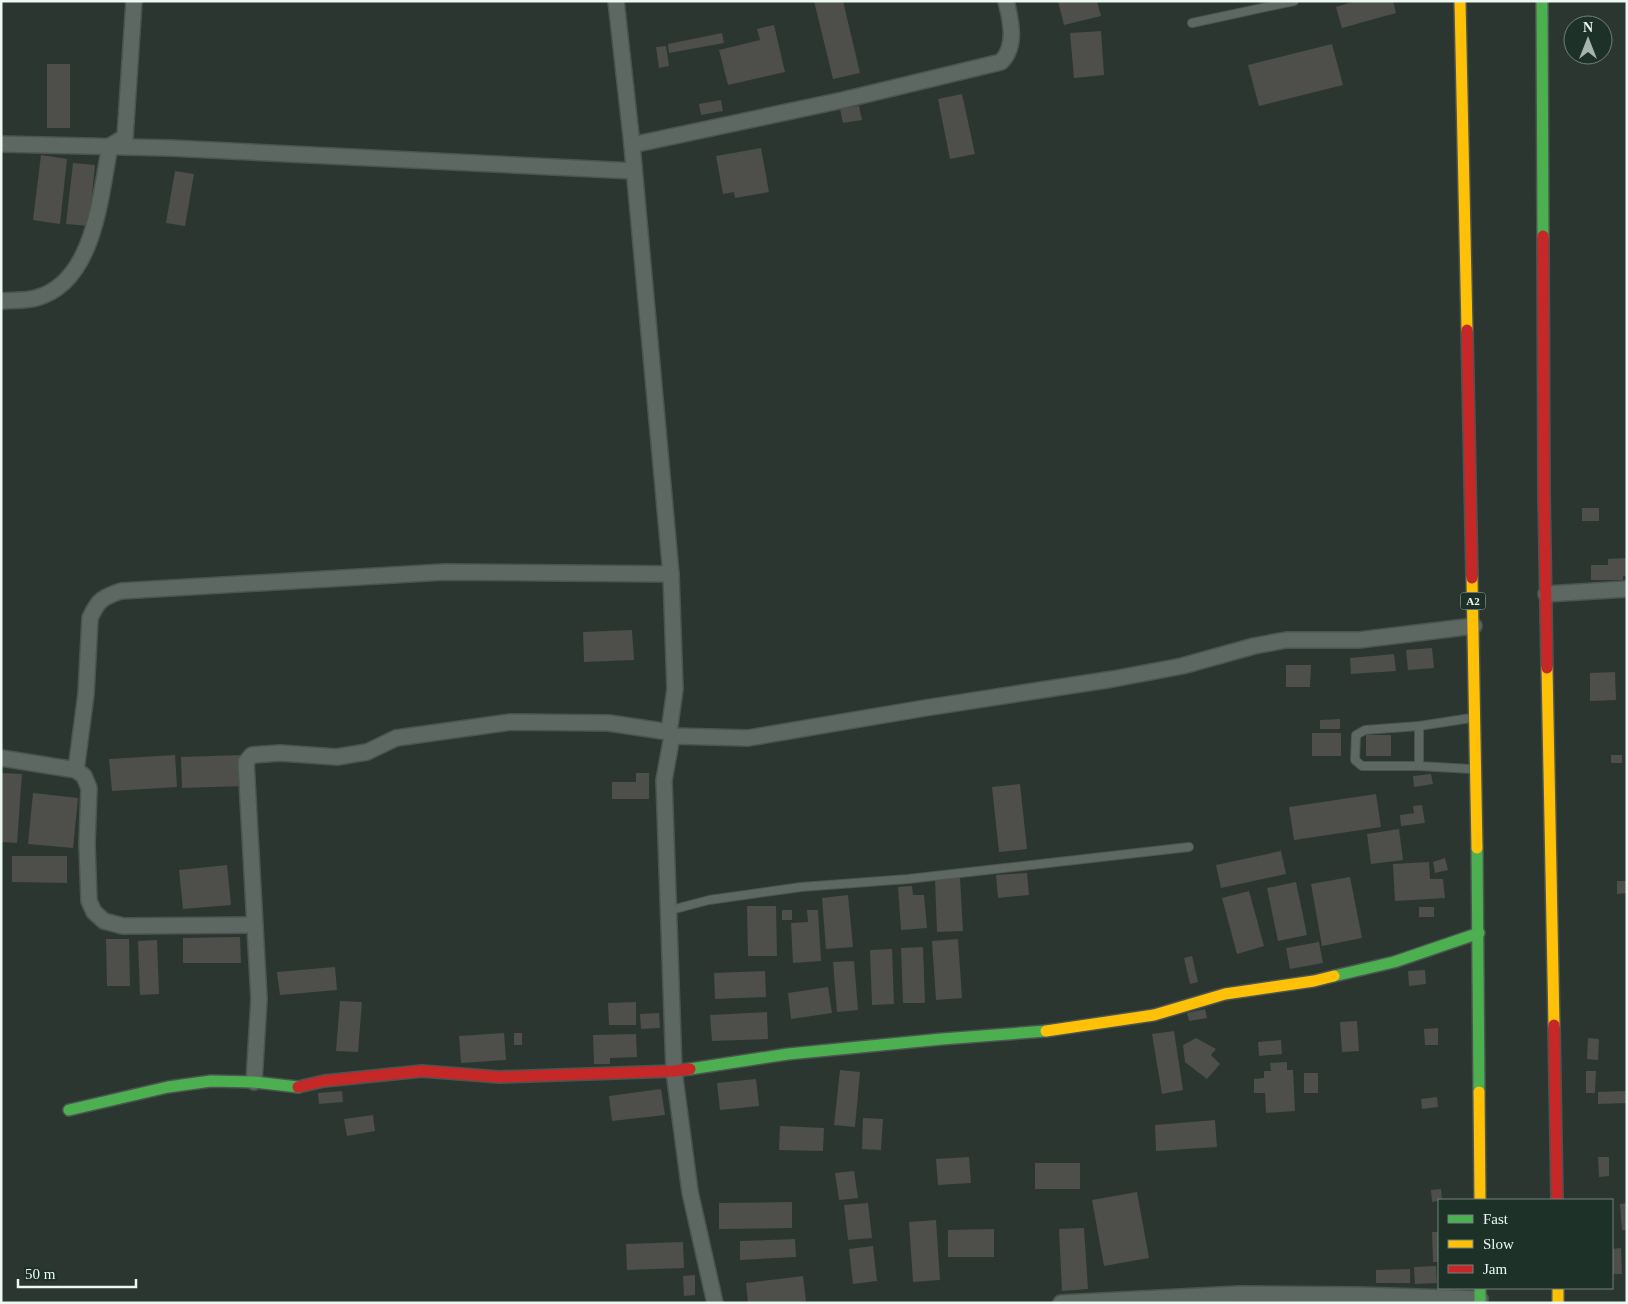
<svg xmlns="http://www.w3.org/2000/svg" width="1628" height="1304" font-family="Georgia,serif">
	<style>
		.building { fill: #4e4e4b }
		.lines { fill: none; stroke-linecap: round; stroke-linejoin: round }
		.lane-casing { stroke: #4b5450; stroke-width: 10 }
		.street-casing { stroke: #4b5450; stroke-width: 18 }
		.fast-casing { stroke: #4b5450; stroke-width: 14 }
		.slow-casing { stroke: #4b5450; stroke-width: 14 }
		.jam-casing { stroke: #4b5450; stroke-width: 14 }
		.lane { stroke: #5d6863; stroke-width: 8 }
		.street { stroke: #5d6863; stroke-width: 15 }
		.fast { stroke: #4caf50; stroke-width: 11 }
		.slow { stroke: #ffc107; stroke-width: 11 }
		.jam { stroke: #c62828; stroke-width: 11 }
		.labels { text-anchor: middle; stroke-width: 4; stroke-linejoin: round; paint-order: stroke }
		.shield { fill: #1d3128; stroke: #aebcb5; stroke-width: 1 }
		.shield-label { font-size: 11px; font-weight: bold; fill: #ecf8f2 }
	</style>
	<rect width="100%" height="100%" fill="#2b3631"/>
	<g class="building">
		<path d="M 814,1 L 843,1 L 860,73 L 833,79 Z"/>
		<path d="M 1058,1 L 1097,1 L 1101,16 L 1064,25 Z"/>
		<path d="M 1356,1 L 1393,1 L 1396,13 L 1342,28 L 1336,7 Z"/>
		<path d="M 774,25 L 785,72 L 728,85 L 719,50 L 760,40 L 757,29 Z"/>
		<path d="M 1101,31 L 1104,75 L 1074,78 L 1070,33 Z"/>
		<path d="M 722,33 L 724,43 L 669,53 L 668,44 Z"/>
		<path d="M 1332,44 L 1343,85 L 1259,106 L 1248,65 Z"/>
		<path d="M 666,46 L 669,66 L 659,68 L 656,47 Z"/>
		<rect x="47" y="64" width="23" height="64"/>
		<path d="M 962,94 L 975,154 L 950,159 L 938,99 Z"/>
		<path d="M 721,100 L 723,111 L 701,115 L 699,104 Z"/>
		<path d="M 859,106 L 862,120 L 843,123 L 840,109 Z"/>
		<path d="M 761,148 L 769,192 L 735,198 L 734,192 L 723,194 L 716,156 Z"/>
		<path d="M 41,155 L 67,159 L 60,224 L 33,220 Z"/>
		<path d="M 73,163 L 95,165 L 89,226 L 66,224 Z"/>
		<path d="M 175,171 L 194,174 L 185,226 L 166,223 Z"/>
		<rect x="1582" y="508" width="17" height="13"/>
		<path d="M 1627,558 L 1627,576 L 1623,576 L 1623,580 L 1591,580 L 1591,565 L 1608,565 L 1608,559 Z"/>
		<path d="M 632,630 L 634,660 L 584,662 L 583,632 Z"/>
		<path d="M 1432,648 L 1434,668 L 1408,670 L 1406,650 Z"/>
		<path d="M 1394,654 L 1396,671 L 1351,674 L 1350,658 Z"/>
		<path d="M 1286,665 L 1311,665 L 1310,687 L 1286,687 Z"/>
		<path d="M 1615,672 L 1616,700 L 1590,701 L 1590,673 Z"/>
		<path d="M 1340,719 L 1340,729 L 1320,729 L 1320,720 Z"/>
		<rect x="1312" y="733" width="29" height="23"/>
		<rect x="1366" y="735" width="25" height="21"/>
		<path d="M 175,755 L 177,787 L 112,791 L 109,759 Z"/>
		<path d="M 242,755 L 243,786 L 182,788 L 181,757 Z"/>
		<rect x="1611" y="755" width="11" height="8"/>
		<path d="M 1,773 L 22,774 L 17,843 L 1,842 Z"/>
		<path d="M 636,773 L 649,773 L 649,799 L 612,799 L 612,782 L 636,782 Z"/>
		<path d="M 1431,774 L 1433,784 L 1414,787 L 1413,776 Z"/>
		<path d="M 1020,784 L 1027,849 L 999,852 L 992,787 Z"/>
		<path d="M 33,793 L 78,798 L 73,848 L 28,844 Z"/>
		<path d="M 1376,794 L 1381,827 L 1294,840 L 1289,807 Z"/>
		<path d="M 1422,805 L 1425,823 L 1401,826 L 1400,815 L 1414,813 L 1413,806 Z"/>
		<path d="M 1399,829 L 1403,860 L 1371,864 L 1367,834 Z"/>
		<path d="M 1281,851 L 1286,874 L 1221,888 L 1216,865 Z"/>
		<path d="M 12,856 L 67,856 L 67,883 L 12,882 Z"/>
		<path d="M 1445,858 L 1448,870 L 1435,873 L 1433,862 Z"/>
		<path d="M 1429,862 L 1430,879 L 1443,879 L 1445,898 L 1395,901 L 1393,864 Z"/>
		<path d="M 227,865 L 231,905 L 183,909 L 179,870 Z"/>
		<path d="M 1027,873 L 1029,895 L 998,898 L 996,875 Z"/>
		<path d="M 960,877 L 963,931 L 937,932 L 935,878 Z"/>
		<path d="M 1350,877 L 1362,938 L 1322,946 L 1311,884 Z"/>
		<path d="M 1617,881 L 1627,881 L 1627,893 L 1617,894 Z"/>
		<path d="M 1296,882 L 1307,935 L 1278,941 L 1267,888 Z"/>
		<path d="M 912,886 L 913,895 L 924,895 L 927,928 L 901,930 L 898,887 Z"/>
		<path d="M 1249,891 L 1264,946 L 1237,954 L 1222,898 Z"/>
		<path d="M 848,895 L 853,947 L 826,949 L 822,898 Z"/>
		<path d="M 747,906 L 776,906 L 777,956 L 748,956 Z"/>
		<rect x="1419" y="907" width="15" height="10"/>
		<rect x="782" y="910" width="10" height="10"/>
		<path d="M 807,910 L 818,910 L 821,961 L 793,963 L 791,923 L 808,922 Z"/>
		<path d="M 240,937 L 241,963 L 183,963 L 183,938 Z"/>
		<path d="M 106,939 L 129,939 L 130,986 L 107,986 Z"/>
		<path d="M 958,939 L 962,998 L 936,1000 L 932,941 Z"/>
		<path d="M 157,940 L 159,994 L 140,995 L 138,941 Z"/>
		<path d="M 1319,942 L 1323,963 L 1290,969 L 1286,948 Z"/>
		<path d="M 923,947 L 925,1003 L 903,1003 L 901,948 Z"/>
		<path d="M 892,949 L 894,1004 L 872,1005 L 870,950 Z"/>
		<path d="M 1192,956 L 1198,982 L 1190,984 L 1184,958 Z"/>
		<path d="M 854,961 L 858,1010 L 837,1012 L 833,962 Z"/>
		<path d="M 335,967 L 337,990 L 280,995 L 277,972 Z"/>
		<path d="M 1425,970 L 1426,984 L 1409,986 L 1408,971 Z"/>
		<path d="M 765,971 L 766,997 L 715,999 L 714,973 Z"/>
		<path d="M 828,987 L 832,1013 L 791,1019 L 788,993 Z"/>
		<path d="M 340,1001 L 362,1002 L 358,1052 L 336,1051 Z"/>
		<path d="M 636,1002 L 636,1025 L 609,1025 L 608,1003 Z"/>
		<path d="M 1205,1009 L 1207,1018 L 1189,1021 L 1187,1013 Z"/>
		<path d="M 767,1012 L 768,1039 L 712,1041 L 710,1015 Z"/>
		<path d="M 659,1013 L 660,1028 L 641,1029 L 640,1014 Z"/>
		<path d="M 1357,1021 L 1359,1051 L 1342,1052 L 1340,1022 Z"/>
		<path d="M 1438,1028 L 1438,1045 L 1425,1045 L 1424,1029 Z"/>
		<path d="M 1174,1031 L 1183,1090 L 1162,1094 L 1152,1034 Z"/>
		<path d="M 504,1033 L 506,1060 L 461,1063 L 459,1036 Z"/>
		<rect x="514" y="1033" width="8" height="12"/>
		<path d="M 636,1034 L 637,1057 L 610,1058 L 610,1064 L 594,1064 L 593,1035 Z"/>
		<path d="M 1196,1038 L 1216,1049 L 1211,1055 L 1220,1064 L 1207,1079 L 1185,1062 L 1183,1045 Z"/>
		<path d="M 1588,1038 L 1599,1039 L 1598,1060 L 1587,1059 Z"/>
		<path d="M 1281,1040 L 1282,1054 L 1259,1056 L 1258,1042 Z"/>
		<path d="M 1287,1062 L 1287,1070 L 1293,1070 L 1295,1111 L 1266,1113 L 1265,1093 L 1254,1093 L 1254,1079 L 1264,1078 L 1264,1071 L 1271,1071 L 1270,1063 Z"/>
		<path d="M 840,1070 L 860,1072 L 855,1127 L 834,1125 Z"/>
		<path d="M 1586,1071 L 1596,1071 L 1595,1093 L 1586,1093 Z"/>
		<rect x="1304" y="1073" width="14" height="20"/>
		<path d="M 756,1079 L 759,1106 L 720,1110 L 717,1083 Z"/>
		<path d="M 661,1089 L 665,1115 L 612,1121 L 609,1096 Z"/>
		<path d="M 342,1091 L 343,1102 L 319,1104 L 318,1093 Z"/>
		<path d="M 1626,1091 L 1626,1103 L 1598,1104 L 1598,1092 Z"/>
		<path d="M 1437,1097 L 1438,1107 L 1422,1109 L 1421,1099 Z"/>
		<path d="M 373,1115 L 375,1131 L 347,1136 L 344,1119 Z"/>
		<path d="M 863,1118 L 883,1119 L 881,1150 L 862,1149 Z"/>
		<path d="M 1215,1120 L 1217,1147 L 1156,1151 L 1155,1125 Z"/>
		<path d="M 780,1126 L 824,1128 L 823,1151 L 779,1150 Z"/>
		<path d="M 969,1157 L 971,1183 L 938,1185 L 936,1159 Z"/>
		<path d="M 1598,1157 L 1609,1157 L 1609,1176 L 1599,1177 Z"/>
		<rect x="1035" y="1163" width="45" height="26"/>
		<path d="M 854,1171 L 858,1198 L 839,1200 L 835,1173 Z"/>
		<path d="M 1441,1189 L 1442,1200 L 1432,1202 L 1431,1190 Z"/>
		<path d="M 1137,1192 L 1149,1258 L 1104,1266 L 1092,1200 Z"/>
		<path d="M 792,1202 L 792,1228 L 719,1229 L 719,1203 Z"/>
		<path d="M 868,1203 L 872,1238 L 848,1240 L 844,1205 Z"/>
		<path d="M 1627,1203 L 1627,1230 L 1622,1230 L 1620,1204 Z"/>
		<path d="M 936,1220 L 940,1280 L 913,1282 L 909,1222 Z"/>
		<path d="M 1084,1228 L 1088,1289 L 1062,1291 L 1059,1229 Z"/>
		<path d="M 994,1229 L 994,1257 L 948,1257 L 948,1230 Z"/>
		<path d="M 1432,1232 L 1439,1232 L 1439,1262 L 1433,1262 Z"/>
		<path d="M 795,1239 L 796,1257 L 740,1260 L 740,1241 Z"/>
		<path d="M 683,1242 L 684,1268 L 627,1270 L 626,1244 Z"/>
		<path d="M 873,1246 L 877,1281 L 853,1284 L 849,1249 Z"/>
		<path d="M 1621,1248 L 1622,1274 L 1612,1274 L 1612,1249 Z"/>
		<path d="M 1436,1266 L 1437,1283 L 1415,1284 L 1414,1267 Z"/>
		<path d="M 1410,1269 L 1410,1283 L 1376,1283 L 1376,1270 Z"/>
		<path d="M 695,1275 L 695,1295 L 684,1296 L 683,1276 Z"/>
		<path d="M 803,1276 L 806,1301 L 789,1303 L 748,1303 L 746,1283 Z"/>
	</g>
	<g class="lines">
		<defs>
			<g id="lane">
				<path d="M 1192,23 L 1294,1"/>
				<path d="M 1419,766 L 1362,766 L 1355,760 L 1356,735 L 1365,730 L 1419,726"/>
				<path d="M 1471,769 L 1419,766 L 1419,726 L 1471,718"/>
				<path d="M 667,911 L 709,900 L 801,887 L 908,879 L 1189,847"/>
			</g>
			<g id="street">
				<path d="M 616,1 L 632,145 L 671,574 L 675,689 L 669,732 L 672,736 L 664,780 L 674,1071 L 690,1192 L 715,1303"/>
				<path d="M 1,144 L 170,148 L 634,171"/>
				<path d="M 632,145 L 843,100 L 1001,62 C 1017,46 1011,21 1006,1"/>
				<path d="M 1,301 C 12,300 25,301 36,298 C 95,282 100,196 110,146 L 125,137 L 134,1"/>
				<path d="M 1546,594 L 1627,589"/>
				<path d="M 672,736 L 748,738 L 925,708 L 1113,679 L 1182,666 L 1254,646 L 1286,640 L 1359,640 L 1474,626"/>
				<path d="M 1,758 L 76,770 L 84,776 L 89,788 L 87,844 L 89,901 L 94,912 L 104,921 L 123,926 L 254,925"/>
				<path d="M 76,770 L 86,694 L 90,618 C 98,600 103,597 121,591 L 444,572 L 671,574"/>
				<path d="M 254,1082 L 259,999 L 246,762 L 252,755 L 280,753 L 337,757 L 367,752 L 396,738 L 511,722 L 609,723 L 669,732"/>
				<path d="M 1061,1303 L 1239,1294 L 1358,1295 L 1480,1299"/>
			</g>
			<g id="fast">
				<path d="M 1542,1 L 1543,236"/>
				<path d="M 1477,848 L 1479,1092"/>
				<path d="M 1334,976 L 1394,962 L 1479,933"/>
				<path d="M 690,1069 L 788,1054 L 942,1039 L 1046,1031"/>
				<path d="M 69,1110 L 168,1087 L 211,1081 L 254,1082 L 298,1087"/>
				<path d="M 1480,1288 L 1480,1303"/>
			</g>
			<g id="slow">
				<path d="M 1460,1 L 1467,330"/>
				<path d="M 1472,578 L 1477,848"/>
				<path d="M 1547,668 L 1554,1025"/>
				<path d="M 1046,1031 L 1154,1015 L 1225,994 L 1314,981 L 1334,976"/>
				<path d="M 1479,1092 L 1480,1200"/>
				<path d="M 1558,1288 L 1558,1303"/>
			</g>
			<g id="jam">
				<path d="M 1543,236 L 1544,493 L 1547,668"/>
				<path d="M 1467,330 L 1472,578"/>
				<path d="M 1554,1025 L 1557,1200"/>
				<path d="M 298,1087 L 324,1081 L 422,1071 L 499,1077 L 674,1071 L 690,1069"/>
			</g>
		</defs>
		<use href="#lane" class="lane-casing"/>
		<use href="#street" class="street-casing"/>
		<use href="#fast" class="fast-casing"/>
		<use href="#slow" class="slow-casing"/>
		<use href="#jam" class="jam-casing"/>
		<use href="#lane" class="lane"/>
		<use href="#street" class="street"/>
		<use href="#fast" class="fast"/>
		<use href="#slow" class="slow"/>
		<use href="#jam" class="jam"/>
	</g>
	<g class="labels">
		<rect class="shield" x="1460.5" y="592.5" width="25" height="17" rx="4"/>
		<g class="shield-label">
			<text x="1473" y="605">A2</text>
		</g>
	</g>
	<rect width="1628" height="1304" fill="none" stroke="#ecf8f2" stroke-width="5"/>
	<rect x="1438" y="1199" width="175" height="90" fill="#1d3128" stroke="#708179"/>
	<rect x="1448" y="1215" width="25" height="8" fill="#4caf50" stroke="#708179"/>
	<text x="1483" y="1224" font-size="15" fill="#ecf8f2">Fast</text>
	<rect x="1448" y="1240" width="25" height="8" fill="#ffc107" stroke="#708179"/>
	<text x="1483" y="1249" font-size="15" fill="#ecf8f2">Slow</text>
	<rect x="1448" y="1265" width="25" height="8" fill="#c62828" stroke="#708179"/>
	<text x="1483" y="1274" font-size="15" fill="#ecf8f2">Jam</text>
	<g transform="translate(1588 40)"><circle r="24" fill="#1d3128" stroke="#708179"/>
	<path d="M0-4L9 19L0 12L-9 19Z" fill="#a8b4ae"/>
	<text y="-8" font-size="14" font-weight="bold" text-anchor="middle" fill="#ecf8f2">N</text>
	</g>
	<path d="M18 1279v8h118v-8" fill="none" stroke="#ecf8f2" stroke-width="2.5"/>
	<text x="25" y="1279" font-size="15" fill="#ecf8f2" stroke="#1d3128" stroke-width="4" paint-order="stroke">50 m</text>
</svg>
